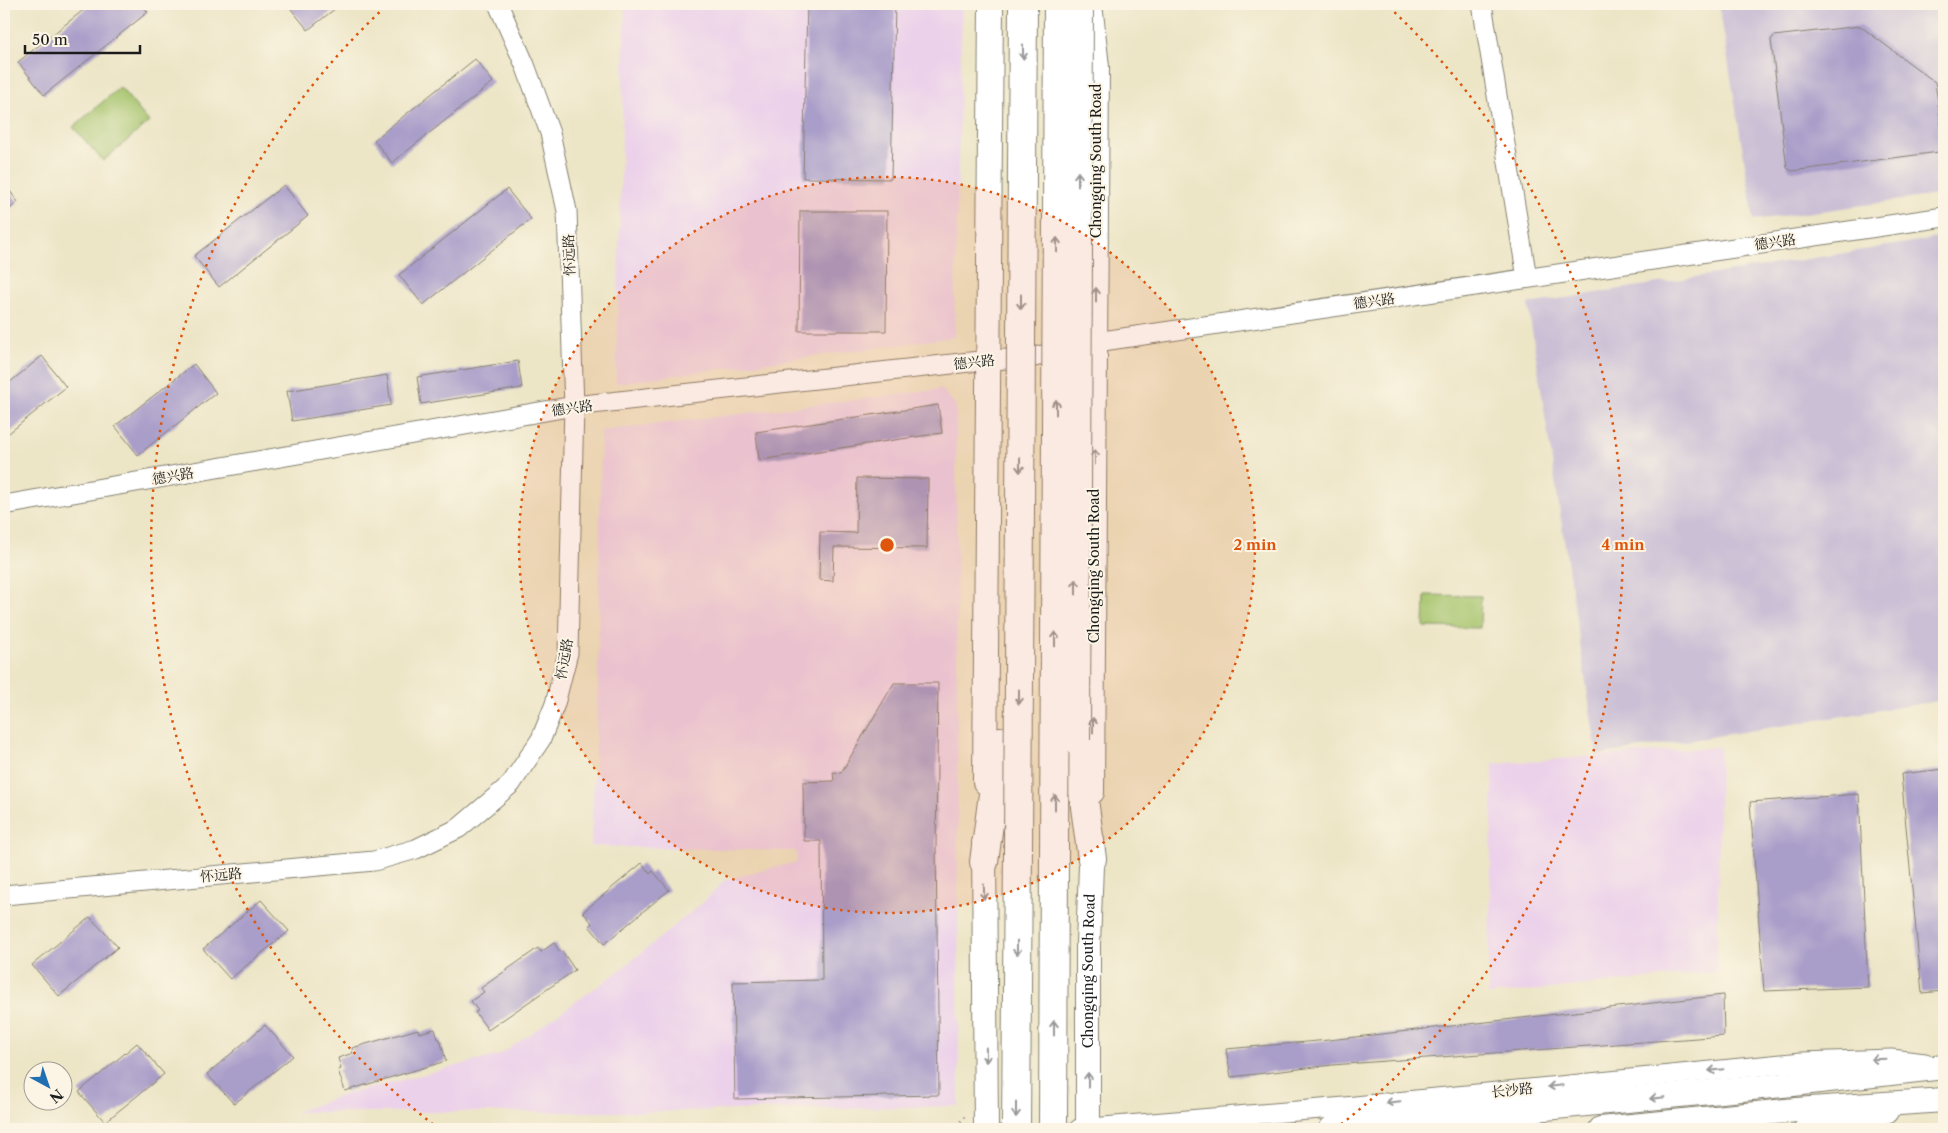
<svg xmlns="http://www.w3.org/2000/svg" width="1948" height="1133" font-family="'Libre Caslon Text','Noto Serif SC',serif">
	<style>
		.built { fill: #ecd1ea }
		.industrial { fill: #cbbfd5 }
		.green { fill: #a4c36b; stroke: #607044 }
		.building { fill: #a99dc9 }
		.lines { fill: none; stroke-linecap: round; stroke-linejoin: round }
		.minor-casing { stroke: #848071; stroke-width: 21 }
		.major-casing { stroke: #848071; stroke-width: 26 }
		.highway-casing { stroke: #848071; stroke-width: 30 }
		.path { stroke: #848071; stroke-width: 2.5; stroke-dasharray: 1 4; stroke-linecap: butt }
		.minor { stroke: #fff; stroke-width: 19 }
		.major { stroke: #fff; stroke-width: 24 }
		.highway { stroke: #fff; stroke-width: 28 }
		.highway-bridge-casing { stroke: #848071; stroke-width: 30; stroke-linecap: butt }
		.highway-bridge { stroke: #fff; stroke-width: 28 }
		.oneway { stroke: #999 }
		.ring { fill: none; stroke: #de560d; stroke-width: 2.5; stroke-dasharray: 2.5 5 }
		.labels { text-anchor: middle; stroke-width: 4; stroke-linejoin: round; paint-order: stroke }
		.street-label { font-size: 14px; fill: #1c1c1c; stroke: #fcf5e5 }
		.centre { fill: #de560d; stroke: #fcf5e5; stroke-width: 2.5 }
		.ring-label { font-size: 15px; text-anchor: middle; font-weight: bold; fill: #de560d; stroke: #fcf5e5; stroke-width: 4; stroke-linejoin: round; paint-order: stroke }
	</style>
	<rect width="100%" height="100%" fill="#fcf5e5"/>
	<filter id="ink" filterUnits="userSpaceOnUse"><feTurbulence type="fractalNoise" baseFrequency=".02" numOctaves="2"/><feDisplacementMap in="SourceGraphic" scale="10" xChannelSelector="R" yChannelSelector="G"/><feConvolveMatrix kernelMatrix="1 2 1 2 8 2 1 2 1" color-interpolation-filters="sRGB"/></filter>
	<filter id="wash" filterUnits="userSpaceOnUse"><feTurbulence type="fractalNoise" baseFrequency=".0096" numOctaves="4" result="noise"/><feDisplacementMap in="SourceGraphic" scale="20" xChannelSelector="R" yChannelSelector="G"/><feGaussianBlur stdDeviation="1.12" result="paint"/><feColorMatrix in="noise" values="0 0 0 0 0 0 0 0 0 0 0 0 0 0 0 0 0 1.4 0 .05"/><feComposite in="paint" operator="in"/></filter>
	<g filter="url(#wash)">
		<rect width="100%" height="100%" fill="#ece5c6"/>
		<g class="built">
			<path d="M 625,4 L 962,4 L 954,337 L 616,383 Z"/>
			<path d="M 941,389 L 956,405 L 959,1106 L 632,1112 L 296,1112 L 343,1095 L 500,1055 L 614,975 L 705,901 L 725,880 L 797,862 L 796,851 L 591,846 L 598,682 L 601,431 Z"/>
			<path d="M 1720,747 L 1717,972 L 1488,995 L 1493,764 Z"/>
		</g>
		<g class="industrial">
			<path d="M 1719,4 L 1944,4 L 1944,194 L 1754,220 Z"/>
			<path d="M 1944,237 L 1944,700 L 1597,755 L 1528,304 Z"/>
		</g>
		<g class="green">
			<path d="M 120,87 L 149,122 L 103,161 L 73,127 Z"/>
			<path d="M 1425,595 L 1481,596 L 1480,628 L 1424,627 Z"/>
		</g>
		<g id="blocks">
			<g class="building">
				<path d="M 91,4 L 141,4 L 148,12 L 44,95 L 18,62 Z"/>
				<path d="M 287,4 L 341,4 L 308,30 Z"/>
				<path d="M 807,4 L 895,4 L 891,179 L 803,178 Z"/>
				<path d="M 1860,26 L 1935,82 L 1944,147 L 1939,152 L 1792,171 L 1787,168 L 1771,40 L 1774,36 Z"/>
				<path d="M 475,59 L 493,82 L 392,163 L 374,140 Z"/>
				<path d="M 4,183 L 18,202 L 4,214 Z"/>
				<path d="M 284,185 L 308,216 L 219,287 L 194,256 Z"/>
				<path d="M 507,189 L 531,219 L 423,305 L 399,275 Z"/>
				<path d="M 800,211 L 887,211 L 886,331 L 799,331 Z"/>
				<path d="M 42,356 L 66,387 L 4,437 L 4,387 Z"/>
				<path d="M 518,361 L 522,388 L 421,404 L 417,377 Z"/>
				<path d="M 194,364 L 216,393 L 138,455 L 115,426 Z"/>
				<path d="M 387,375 L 391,405 L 292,421 L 287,391 Z"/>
				<path d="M 938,405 L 942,433 L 759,460 L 756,432 Z"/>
				<path d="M 857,478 L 928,479 L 927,548 L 834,547 L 833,581 L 819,580 L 820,532 L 856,533 Z"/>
				<path d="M 894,683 L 938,683 L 936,846 L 939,1095 L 735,1099 L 733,982 L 822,980 L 821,841 L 804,841 L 803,782 L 834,781 L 833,772 L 841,773 Z"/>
				<path d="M 1944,769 L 1944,991 L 1922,993 L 1901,774 Z"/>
				<path d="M 1859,794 L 1868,987 L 1764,991 L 1750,802 Z"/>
				<path d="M 642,863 L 650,874 L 653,871 L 669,890 L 604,944 L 589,926 L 592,923 L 583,912 Z"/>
				<path d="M 261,900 L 289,931 L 230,979 L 203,949 Z"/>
				<path d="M 90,917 L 118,947 L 59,996 L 32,965 Z"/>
				<path d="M 554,943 L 560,952 L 562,951 L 575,970 L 488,1030 L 475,1012 L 478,1011 L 471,1001 L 484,992 L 481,988 L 538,948 L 541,952 Z"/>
				<path d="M 1723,995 L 1724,1036 L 1332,1065 L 1231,1077 L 1226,1049 L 1329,1040 Z"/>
				<path d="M 265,1025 L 293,1056 L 234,1104 L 207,1074 Z"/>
				<path d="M 418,1029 L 419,1033 L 435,1029 L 438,1039 L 440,1039 L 446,1061 L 345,1091 L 338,1070 L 341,1069 L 338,1058 L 353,1053 L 352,1048 Z"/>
				<path d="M 137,1043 L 164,1074 L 105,1122 L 79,1092 Z"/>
			</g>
		</g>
	</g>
	<g filter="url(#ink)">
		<use href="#blocks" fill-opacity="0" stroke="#848071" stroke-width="1"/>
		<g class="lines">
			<defs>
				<g id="minor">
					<path d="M 1482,4 L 1527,278"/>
					<path d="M 4,505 L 574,406 L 988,360 L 1030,358 L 1096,342 L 1944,217"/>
					<path d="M 4,895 L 374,861 L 416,849 L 459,828 L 511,784 L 541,739 L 555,704 L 568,653 L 574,406 L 567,211 L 550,133 L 525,65 L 498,4"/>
					<path d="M 1079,1129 L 1345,1107 L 1802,1062 L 1891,1059 L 1925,1063"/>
					<path d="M 1803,1129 L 1888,1113"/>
				</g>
				<g id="major">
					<path d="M 1090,4 L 1097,67 L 1092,792"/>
					<path d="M 985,782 L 991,4"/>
					<path d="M 984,843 L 986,1129"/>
					<path id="s1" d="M 1088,1129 L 1088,943 L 1092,840"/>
					<path d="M 1331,1129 L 1793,1084 L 1944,1067"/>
					<path d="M 1601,1129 L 1796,1110 L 1944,1100"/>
				</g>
				<g id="highway">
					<path d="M 1076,740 L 1092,859"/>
					<path d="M 984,862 L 1000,741"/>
					<path d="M 1016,1129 L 1018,846"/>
					<path d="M 1053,1129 L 1054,851"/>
				</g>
			</defs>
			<use href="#minor" class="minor-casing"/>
			<use href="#major" class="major-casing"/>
			<use href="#highway" class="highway-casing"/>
			<path class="path" d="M 954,1129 L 966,1115"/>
			<use href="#minor" class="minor"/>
			<use href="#major" class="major"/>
			<use href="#highway" class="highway"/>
			<defs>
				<g id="highway-bridge">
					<path d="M 1076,740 L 1079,4"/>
					<path d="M 1018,846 L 1023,4"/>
					<path d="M 1054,851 L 1058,4"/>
				</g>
			</defs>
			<use href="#highway-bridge" class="highway-bridge-casing"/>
			<use href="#highway-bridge" class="highway-bridge"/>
		</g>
		<defs><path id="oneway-shaft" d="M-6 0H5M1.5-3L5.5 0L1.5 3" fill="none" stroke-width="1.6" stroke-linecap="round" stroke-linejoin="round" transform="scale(1.25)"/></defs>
		<g class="oneway">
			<use href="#oneway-shaft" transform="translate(1023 52) rotate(90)"/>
			<use href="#oneway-shaft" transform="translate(1078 179) rotate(-90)"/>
			<use href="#oneway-shaft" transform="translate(1057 245) rotate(-90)"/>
			<use href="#oneway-shaft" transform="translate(1096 295) rotate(-90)"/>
			<use href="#oneway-shaft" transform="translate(1021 302) rotate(90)"/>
			<use href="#oneway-shaft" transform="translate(1056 407) rotate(-90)"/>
			<use href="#oneway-shaft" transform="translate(1095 457) rotate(-90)"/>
			<use href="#oneway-shaft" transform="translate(1020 465) rotate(90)"/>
			<use href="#oneway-shaft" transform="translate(1076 587) rotate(-90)"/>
			<use href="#oneway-shaft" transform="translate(1055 639) rotate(-90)"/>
			<use href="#oneway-shaft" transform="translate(1019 697) rotate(90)"/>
			<use href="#oneway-shaft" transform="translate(1093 725) rotate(-90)"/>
			<use href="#oneway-shaft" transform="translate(1055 802) rotate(-90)"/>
			<use href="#oneway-shaft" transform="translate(984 892) rotate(89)"/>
			<use href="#oneway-shaft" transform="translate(1017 948) rotate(90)"/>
			<use href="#oneway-shaft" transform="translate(1054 1028) rotate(-90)"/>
			<use href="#oneway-shaft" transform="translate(986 1055) rotate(89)"/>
			<use href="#oneway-shaft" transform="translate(1878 1059) rotate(178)"/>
			<use href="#oneway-shaft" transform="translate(1716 1070) rotate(174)"/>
			<use href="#oneway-shaft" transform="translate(1088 1080) rotate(-90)"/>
			<use href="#oneway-shaft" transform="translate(1555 1086) rotate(174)"/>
			<use href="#oneway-shaft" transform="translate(1657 1098) rotate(174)"/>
			<use href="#oneway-shaft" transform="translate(1393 1102) rotate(174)"/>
			<use href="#oneway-shaft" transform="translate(1016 1110) rotate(90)"/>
		</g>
	</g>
	<circle cx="887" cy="545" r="368" fill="#de560d" fill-opacity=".12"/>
	<g class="ring">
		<circle cx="887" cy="545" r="368"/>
		<path d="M439 1129A736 736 0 0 1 385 7M1389 7A736 736 0 0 1 1335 1129"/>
	</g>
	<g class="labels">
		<g class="street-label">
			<text transform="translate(1096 161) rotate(-90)" y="5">Chongqing South Road</text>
			<text transform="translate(1775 242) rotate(-8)" y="5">德兴路</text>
			<text transform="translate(569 255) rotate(-92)" y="5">怀远路</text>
			<text transform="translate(1374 301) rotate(-8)" y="5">德兴路</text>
			<text transform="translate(974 362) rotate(-6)" y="5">德兴路</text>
			<text transform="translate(572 408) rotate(-8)" y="5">德兴路</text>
			<text transform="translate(173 476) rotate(-10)" y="5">德兴路</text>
			<text transform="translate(1094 566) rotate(-90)" y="5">Chongqing South Road</text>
			<text transform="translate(564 659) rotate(-80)" y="5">怀远路</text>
			<text transform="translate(221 875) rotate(-5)" y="5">怀远路</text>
			<text dy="5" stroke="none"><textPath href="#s1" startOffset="158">Chongqing South Road</textPath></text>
			<text transform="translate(1512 1090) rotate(-6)" y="5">长沙路</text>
		</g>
	</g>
	<circle cx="887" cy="545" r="8" class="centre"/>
	<g class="ring-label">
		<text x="1255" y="550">2 min</text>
		<text x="1623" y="550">4 min</text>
	</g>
	<rect width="1948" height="1133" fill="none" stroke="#fcf5e5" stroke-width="20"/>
	<g transform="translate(48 1086) rotate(140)"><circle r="24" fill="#fcf5e5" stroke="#a29e95"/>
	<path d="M0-4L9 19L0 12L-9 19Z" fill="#1f6fb2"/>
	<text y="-8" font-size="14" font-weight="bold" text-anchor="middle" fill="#1c1c1c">N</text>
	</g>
	<path d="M25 45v8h115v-8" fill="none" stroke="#1c1c1c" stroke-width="2.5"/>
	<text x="32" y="45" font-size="15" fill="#1c1c1c" stroke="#fcf5e5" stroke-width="4" paint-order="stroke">50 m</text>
</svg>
